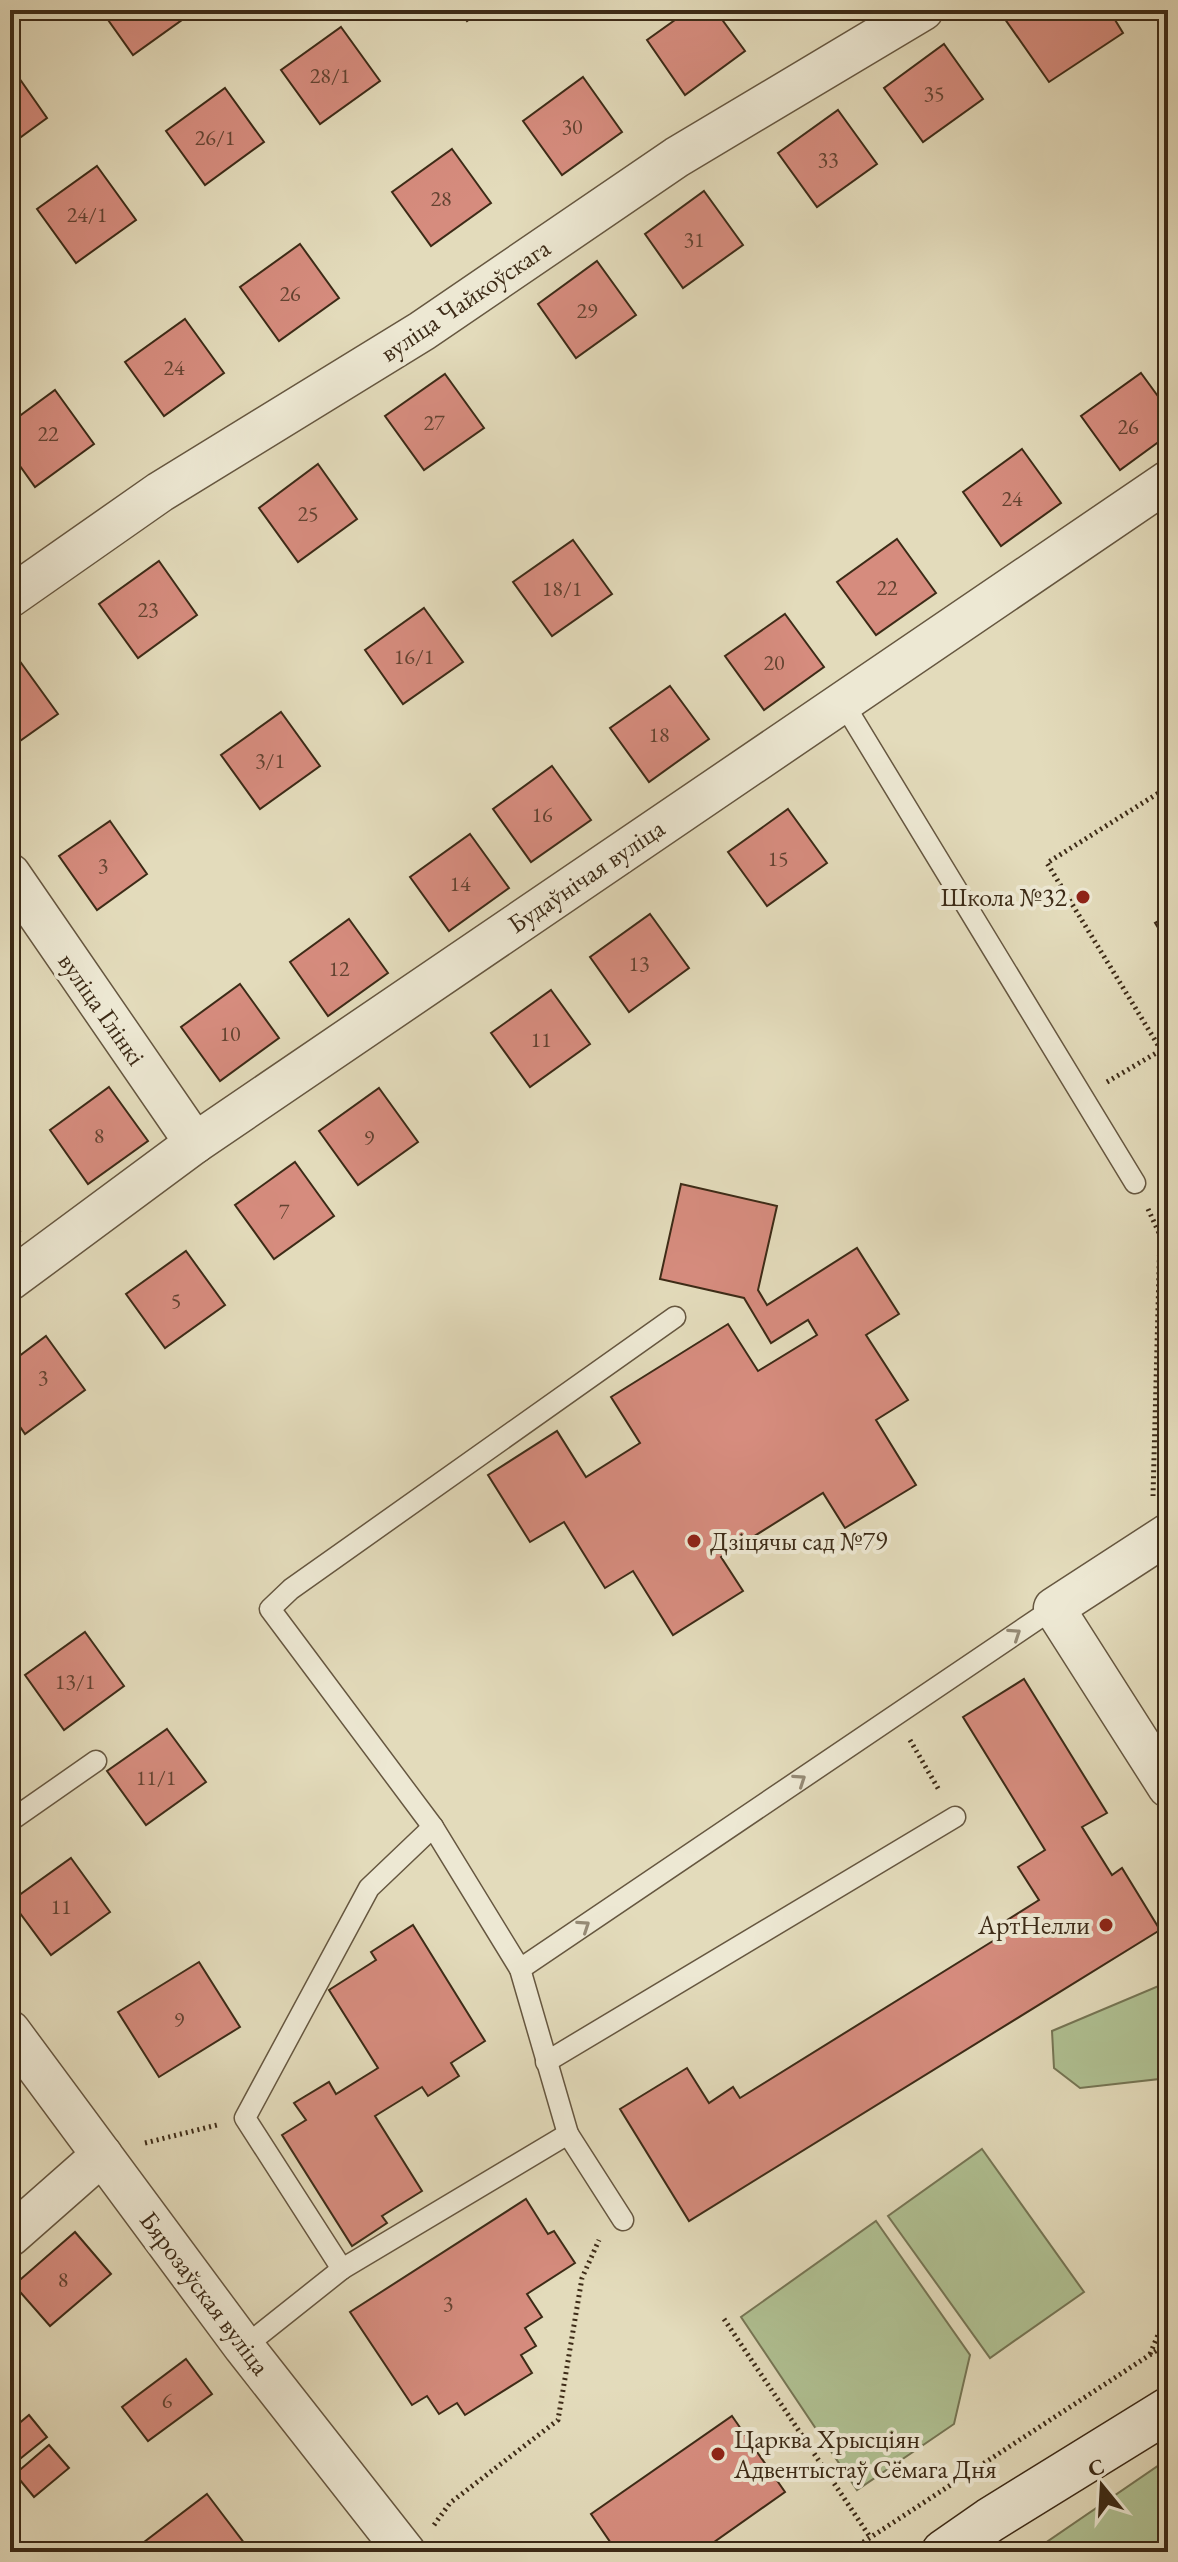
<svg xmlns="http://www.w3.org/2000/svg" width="1178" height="2562" font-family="'EB Garamond',serif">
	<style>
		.green { fill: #b0c193; stroke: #767655; stroke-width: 2 }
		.building { fill: #d68c7e; stroke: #3d2b17; stroke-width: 2 }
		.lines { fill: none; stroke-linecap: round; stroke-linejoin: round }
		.service-casing { stroke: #665740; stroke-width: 23 }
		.minor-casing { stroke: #665740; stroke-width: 43 }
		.secondary-casing { stroke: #3d2b17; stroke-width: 47 }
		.path { stroke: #3d2b17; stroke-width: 5; stroke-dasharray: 2 4; stroke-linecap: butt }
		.service { stroke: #ede8d3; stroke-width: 20 }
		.minor { stroke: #ede8d3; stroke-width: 40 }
		.secondary { stroke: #ede8d3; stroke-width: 44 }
		.oneway { stroke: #958a75 }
		.poi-dot { fill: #8f2418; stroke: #ede8d3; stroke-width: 3 }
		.labels { text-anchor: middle; stroke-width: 8; stroke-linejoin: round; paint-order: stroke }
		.number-label { font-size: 22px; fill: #634331 }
		.street-label { font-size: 26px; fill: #3d2b17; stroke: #ede8d3 }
		.poi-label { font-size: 26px; fill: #3d2b17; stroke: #ede8d3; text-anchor: end }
	</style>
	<rect width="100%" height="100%" fill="#e3dbbb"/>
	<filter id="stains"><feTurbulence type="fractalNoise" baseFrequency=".0025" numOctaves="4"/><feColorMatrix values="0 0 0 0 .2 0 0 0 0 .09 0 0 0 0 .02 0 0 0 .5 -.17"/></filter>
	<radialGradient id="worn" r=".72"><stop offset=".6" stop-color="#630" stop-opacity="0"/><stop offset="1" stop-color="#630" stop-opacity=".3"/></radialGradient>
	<g class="green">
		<path d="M 1168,1982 L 1168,2078 L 1080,2088 L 1054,2068 L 1052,2031 Z"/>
		<path d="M 982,2149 L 1084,2292 L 990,2358 L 888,2216 Z"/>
		<path d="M 876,2221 L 970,2355 L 954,2424 L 857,2490 L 741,2317 Z"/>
		<path d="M 1168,2459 L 1168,2549 L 1164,2552 L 1032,2552 Z"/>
	</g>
	<g class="building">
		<path d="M 101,10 L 191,10 L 193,12 L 133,55 Z"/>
		<path d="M 459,10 L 482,10 L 467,21 Z"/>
		<path d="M 689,10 L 715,10 L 745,51 L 685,95 L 647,40 Z"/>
		<path d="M 1002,10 L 1109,10 L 1123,33 L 1049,82 L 1000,12 Z"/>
		<path d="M 341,27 L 380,81 L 320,124 L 281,70 Z"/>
		<path d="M 944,44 L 983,99 L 923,142 L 884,88 Z"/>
		<path d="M 10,65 L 47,118 L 10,145 Z"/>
		<path d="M 583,77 L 622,132 L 562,175 L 523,121 Z"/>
		<path d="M 225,88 L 264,142 L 205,185 L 166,131 Z"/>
		<path d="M 838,110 L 877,164 L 817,207 L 778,153 Z"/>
		<path d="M 452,149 L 491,203 L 431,246 L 392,192 Z"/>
		<path d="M 97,166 L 136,220 L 76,263 L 37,209 Z"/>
		<path d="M 704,191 L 743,245 L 683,288 L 645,234 Z"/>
		<path d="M 300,244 L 339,298 L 279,341 L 240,287 Z"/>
		<path d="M 597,261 L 636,315 L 576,358 L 538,304 Z"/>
		<path d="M 185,319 L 224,373 L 164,416 L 125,362 Z"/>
		<path d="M 1141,373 L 1168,410 L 1168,435 L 1120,470 L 1081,416 Z"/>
		<path d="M 445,374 L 484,428 L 424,470 L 385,416 Z"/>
		<path d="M 55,390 L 94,444 L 35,487 L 10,452 L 10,423 Z"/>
		<path d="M 1022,449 L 1061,503 L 1001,546 L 963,492 Z"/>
		<path d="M 318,464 L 357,519 L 298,562 L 259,508 Z"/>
		<path d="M 897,539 L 936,593 L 876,635 L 837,582 Z"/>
		<path d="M 573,540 L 612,594 L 552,636 L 513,582 Z"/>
		<path d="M 159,561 L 197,615 L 138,658 L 99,604 Z"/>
		<path d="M 424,608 L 463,662 L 403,704 L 365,650 Z"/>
		<path d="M 785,614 L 824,667 L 764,710 L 725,656 Z"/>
		<path d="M 19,660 L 58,714 L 10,748 L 10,667 Z"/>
		<path d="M 670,686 L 709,739 L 649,782 L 610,728 Z"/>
		<path d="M 281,712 L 320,766 L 260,809 L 221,755 Z"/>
		<path d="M 552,766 L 591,820 L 531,862 L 493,809 Z"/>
		<path d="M 788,809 L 827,863 L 767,906 L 728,852 Z"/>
		<path d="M 110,821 L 147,874 L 97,910 L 59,856 Z"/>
		<path d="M 470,834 L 509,888 L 449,931 L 410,877 Z"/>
		<path d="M 650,914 L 689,968 L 629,1012 L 590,957 Z"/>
		<path d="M 1168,916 L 1168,944 L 1155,923 Z"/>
		<path d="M 349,919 L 388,973 L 328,1016 L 290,962 Z"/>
		<path d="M 240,984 L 279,1038 L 220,1081 L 181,1027 Z"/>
		<path d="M 551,990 L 590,1044 L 530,1087 L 491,1033 Z"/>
		<path d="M 109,1087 L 148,1141 L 88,1184 L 50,1130 Z"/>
		<path d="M 379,1088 L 418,1142 L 358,1185 L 319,1131 Z"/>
		<path d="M 295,1162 L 334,1216 L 274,1259 L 235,1205 Z"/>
		<path d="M 681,1184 L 777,1206 L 758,1290 L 767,1305 L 857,1248 L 899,1314 L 866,1335 L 908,1400 L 876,1420 L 916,1485 L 845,1528 L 823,1493 L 721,1557 L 743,1591 L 673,1635 L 633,1571 L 605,1588 L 564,1522 L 530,1542 L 488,1475 L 557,1431 L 586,1477 L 640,1443 L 611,1397 L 728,1324 L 758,1371 L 817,1335 L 808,1320 L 771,1343 L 744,1298 L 660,1279 Z"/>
		<path d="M 10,1217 L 20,1231 L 10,1239 Z"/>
		<path d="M 186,1251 L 225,1305 L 165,1348 L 126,1294 Z"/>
		<path d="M 46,1336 L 85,1390 L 25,1434 L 10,1412 L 10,1363 Z"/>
		<path d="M 85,1632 L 124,1686 L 64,1730 L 25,1675 Z"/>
		<path d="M 1024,1679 L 1107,1813 L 1082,1827 L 1112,1875 L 1122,1868 L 1160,1930 L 689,2221 L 620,2109 L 687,2068 L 709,2103 L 733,2087 L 740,2098 L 1009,1931 L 1004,1922 L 1039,1900 L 1018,1867 L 1045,1850 L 963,1717 Z"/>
		<path d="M 167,1729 L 206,1782 L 146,1825 L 107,1771 Z"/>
		<path d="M 71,1858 L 110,1912 L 51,1955 L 11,1901 Z"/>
		<path d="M 413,1925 L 485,2041 L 451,2063 L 459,2076 L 428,2096 L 422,2087 L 375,2116 L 422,2191 L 382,2216 L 387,2223 L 352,2246 L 282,2135 L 306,2120 L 294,2103 L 329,2082 L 336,2094 L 378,2068 L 329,1990 L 376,1960 L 371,1952 Z"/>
		<path d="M 199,1962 L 240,2027 L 159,2077 L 118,2012 Z"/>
		<path d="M 526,2199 L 548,2234 L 554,2231 L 575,2263 L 527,2294 L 542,2317 L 525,2328 L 536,2346 L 521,2355 L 532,2373 L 465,2415 L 457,2403 L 439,2414 L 427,2396 L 412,2405 L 350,2312 Z"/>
		<path d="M 75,2232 L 111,2274 L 50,2326 L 14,2285 Z"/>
		<path d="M 186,2359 L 212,2394 L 148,2441 L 122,2407 Z"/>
		<path d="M 29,2415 L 47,2437 L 10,2467 L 10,2431 Z"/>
		<path d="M 732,2416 L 785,2492 L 700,2552 L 617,2552 L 591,2514 Z"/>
		<path d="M 49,2445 L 69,2468 L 34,2497 L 15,2474 Z"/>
		<path d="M 207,2494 L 251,2552 L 131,2552 Z"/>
	</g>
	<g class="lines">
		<defs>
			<g id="service">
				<path d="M 842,701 L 1135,1183"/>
				<path d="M 10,1821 L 96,1761"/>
				<path d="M 520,1969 L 1054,1608"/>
				<path d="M 546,2062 L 955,1817"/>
				<path d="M 568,2134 L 520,1969 L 433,1827 L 270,1609 L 291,1589 L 675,1317"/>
				<path d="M 342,2269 L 245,2118 L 369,1888 L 433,1827"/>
				<path d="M 244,2347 L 342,2269 L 568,2134 L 623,2220"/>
			</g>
			<g id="minor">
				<path d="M 10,597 L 160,492 L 422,331 L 677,157 L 923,10"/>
				<path d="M 10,874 L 195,1143"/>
				<path d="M 10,1280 L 195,1143 L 1168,481"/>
				<path d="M 1168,1534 L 1054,1608 L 1168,1787"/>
				<path d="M 10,2031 L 244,2347 L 405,2552"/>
				<path d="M 10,2236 L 102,2155"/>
			</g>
			<path id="secondary" d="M 944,2552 L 990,2520 L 1168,2410"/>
		</defs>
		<use href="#service" class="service-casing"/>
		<use href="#minor" class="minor-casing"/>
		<use href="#secondary" class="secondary-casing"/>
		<g class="path">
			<path d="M 1161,1050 L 1047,863 L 1168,787"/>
			<path d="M 1107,1082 L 1168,1046"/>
			<path d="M 1148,1209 L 1160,1235 L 1153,1496"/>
			<path d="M 910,1740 L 939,1790"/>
			<path d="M 145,2143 L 217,2125"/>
			<path d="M 724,2319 L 870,2537"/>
			<path d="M 1150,2354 L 1168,2311"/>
			<path d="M 434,2525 L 450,2503 L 558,2420 L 582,2278 L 599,2240"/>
			<path d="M 848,2552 L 1168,2343"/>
		</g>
		<use href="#service" class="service"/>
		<use href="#minor" class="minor"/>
		<use href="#secondary" class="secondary"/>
	</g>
	<defs><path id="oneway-chevron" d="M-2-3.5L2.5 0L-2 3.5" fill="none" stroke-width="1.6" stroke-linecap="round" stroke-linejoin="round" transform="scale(2)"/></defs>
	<g class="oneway">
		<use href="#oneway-chevron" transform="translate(1015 1634) rotate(-34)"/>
		<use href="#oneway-chevron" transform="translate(800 1780) rotate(-34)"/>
		<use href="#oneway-chevron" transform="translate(584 1926) rotate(-34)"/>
	</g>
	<g class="poi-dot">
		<circle cx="1083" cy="897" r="8"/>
		<circle cx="694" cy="1541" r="8"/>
		<circle cx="1106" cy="1925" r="8"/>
		<circle cx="718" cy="2454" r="8"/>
	</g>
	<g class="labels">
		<g class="number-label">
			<text x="330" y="83">28/1</text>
			<text x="934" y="101">35</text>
			<text x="572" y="134">30</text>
			<text x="215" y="145">26/1</text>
			<text x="828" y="167">33</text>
			<text x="441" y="206">28</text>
			<text x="87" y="222">24/1</text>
			<text x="694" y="247">31</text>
			<text x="290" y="301">26</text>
			<text x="587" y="318">29</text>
			<text x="174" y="375">24</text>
			<text x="434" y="430">27</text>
			<text x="1128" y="434">26</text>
			<text x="48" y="441">22</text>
			<text x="1012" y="506">24</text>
			<text x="308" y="521">25</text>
			<text x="887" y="595">22</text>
			<text x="562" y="596">18/1</text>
			<text x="148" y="617">23</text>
			<text x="414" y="664">16/1</text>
			<text x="774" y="670">20</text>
			<text x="659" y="742">18</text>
			<text x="270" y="768">3/1</text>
			<text x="542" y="822">16</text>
			<text x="778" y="866">15</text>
			<text x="103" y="873">3</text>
			<text x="460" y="891">14</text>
			<text x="639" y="971">13</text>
			<text x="339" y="976">12</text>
			<text x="230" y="1041">10</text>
			<text x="541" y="1047">11</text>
			<text x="99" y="1143">8</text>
			<text x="369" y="1145">9</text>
			<text x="284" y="1219">7</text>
			<text x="176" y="1308">5</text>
			<text x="43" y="1385">3</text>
			<text x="75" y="1689">13/1</text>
			<text x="156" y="1785">11/1</text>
			<text x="61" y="1914">11</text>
			<text x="179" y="2027">9</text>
			<text x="63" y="2287">8</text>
			<text x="448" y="2311">3</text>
			<text x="167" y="2408">6</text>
		</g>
		<g class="street-label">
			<text transform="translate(465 300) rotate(-34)" y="9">вуліца Чайкоўскага</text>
			<text transform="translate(586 876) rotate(-34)" y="9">Будаўнічая вуліца</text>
			<text transform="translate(102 1009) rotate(55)" y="9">вуліца Глінкі</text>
			<text transform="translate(205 2293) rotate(53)" y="9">Бярозаўская вуліца</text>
		</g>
		<g class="poi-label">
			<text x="1067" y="906">Школа №32</text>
			<text x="710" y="1550" text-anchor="start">Дзіцячы сад №79</text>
			<text x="1090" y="1934">АртНелли</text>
			<text x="734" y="2448" text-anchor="start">Царква Хрысціян<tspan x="734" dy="30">Адвентыстаў Сёмага Дня</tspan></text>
		</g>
	</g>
	<rect width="1178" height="2562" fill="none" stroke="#e3dbbb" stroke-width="40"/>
	<rect x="12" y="12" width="1154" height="2538" fill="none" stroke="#3d2b17" stroke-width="4"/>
	<rect x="20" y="20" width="1138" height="2522" fill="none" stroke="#3d2b17" stroke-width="2"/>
	<g transform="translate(1102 2486) rotate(342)" stroke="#ede8d3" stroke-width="6" paint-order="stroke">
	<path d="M0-6L14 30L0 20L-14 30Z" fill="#3d2b17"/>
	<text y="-12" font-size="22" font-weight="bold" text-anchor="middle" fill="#3d2b17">С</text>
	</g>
	<rect width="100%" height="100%" filter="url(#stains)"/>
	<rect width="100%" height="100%" fill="url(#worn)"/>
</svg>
